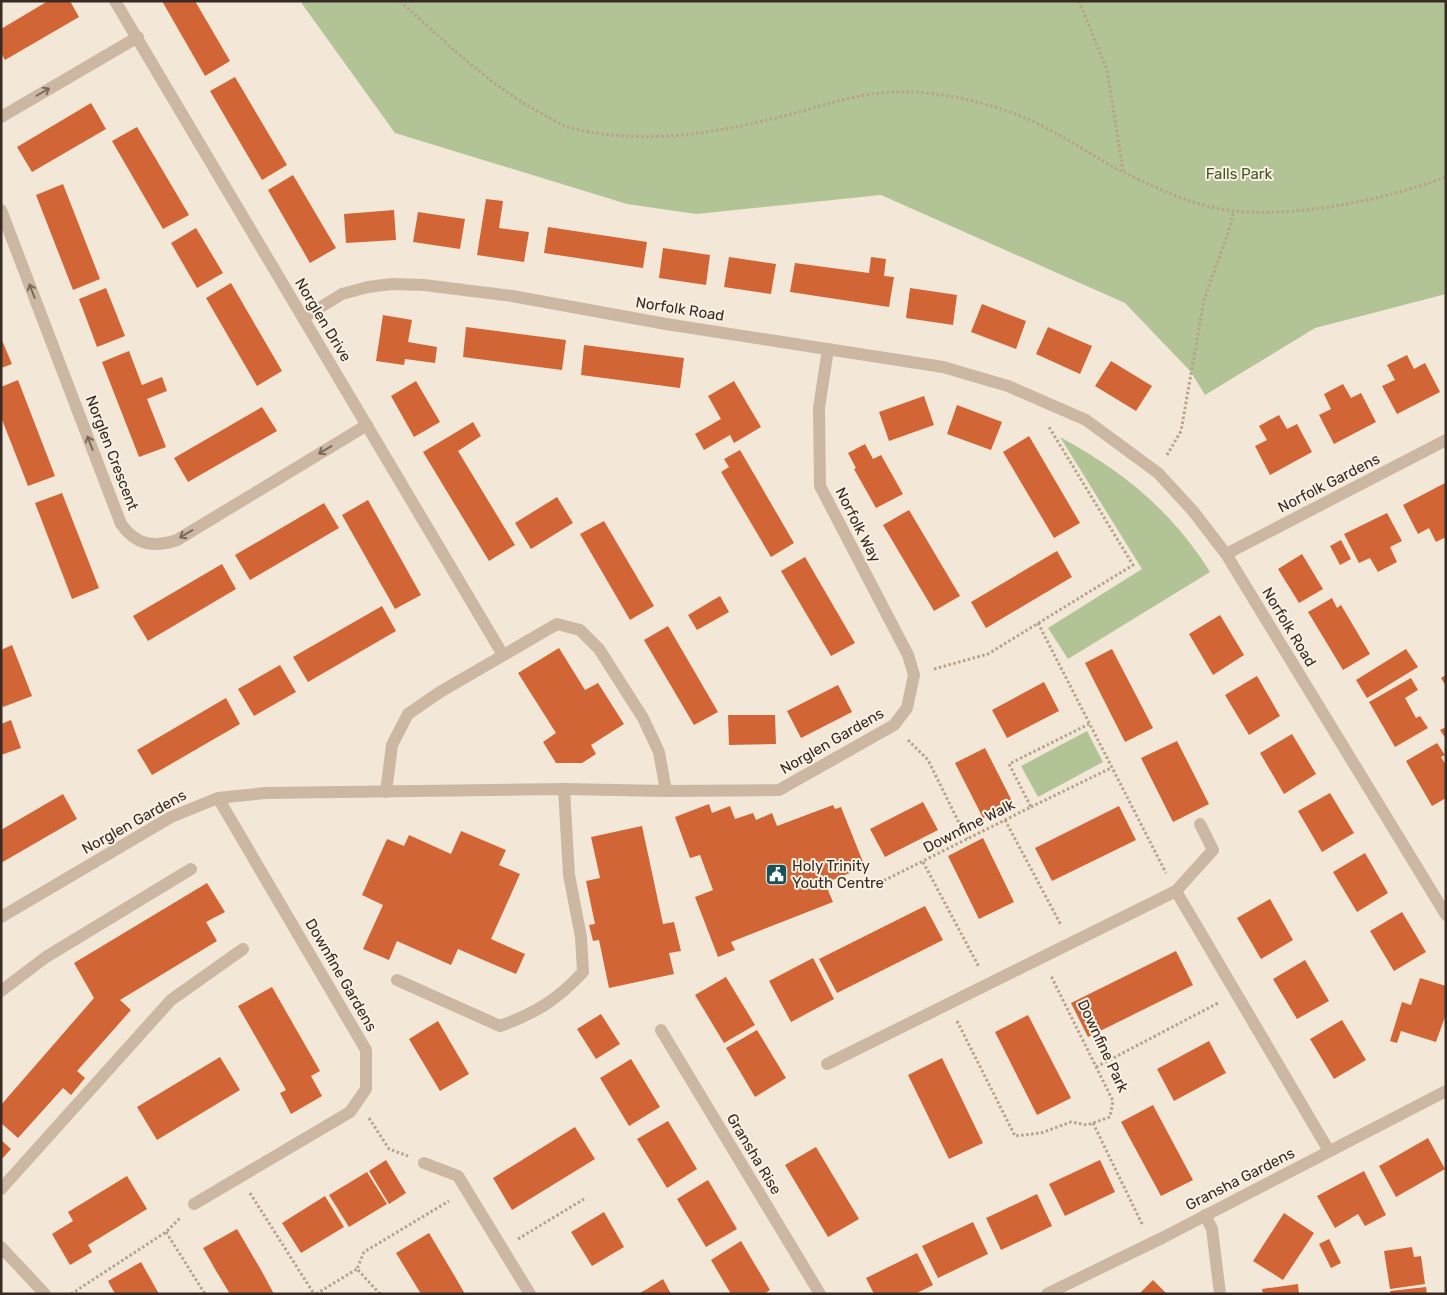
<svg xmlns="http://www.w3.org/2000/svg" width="1447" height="1295" font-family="Rubik,sans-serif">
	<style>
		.green { fill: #b2c496 }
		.building { fill: #d26536 }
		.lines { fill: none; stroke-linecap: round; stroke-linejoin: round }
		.path { stroke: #b8a28c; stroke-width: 3; stroke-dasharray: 2.5 2.5; stroke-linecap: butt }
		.lane { stroke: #ccb8a2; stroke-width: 12 }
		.street { stroke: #ccb8a2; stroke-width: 12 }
		.oneway { stroke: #7a6a5d }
		.labels { text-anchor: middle; stroke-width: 4; stroke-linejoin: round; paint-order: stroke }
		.park-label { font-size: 15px; fill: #425727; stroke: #fbf1e3 }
		.street-label { font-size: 15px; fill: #362b25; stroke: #fbf1e3 }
		.poi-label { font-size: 15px; fill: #362b25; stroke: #fbf1e3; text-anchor: start }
	</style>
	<rect width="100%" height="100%" fill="#f3e8d7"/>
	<g class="green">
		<path d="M 300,1 L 1446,1 L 1446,294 L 1315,328 L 1205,395 L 1191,372 L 1125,303 L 881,195 L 696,214 L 627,204 L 395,133 Z"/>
		<path d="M 1060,437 C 1123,471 1172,511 1210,572 L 1068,659 L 1048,628 L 1142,569 Z"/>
		<path d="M 1087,731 L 1103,762 L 1038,797 L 1021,766 Z"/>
	</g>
	<g class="building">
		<path d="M 48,1 L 70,1 L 79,17 L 5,60 L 1,53 L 1,29 Z"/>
		<path d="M 162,1 L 195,1 L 230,61 L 205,76 Z"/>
		<path d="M 235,77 L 287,165 L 262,180 L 210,91 Z"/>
		<path d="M 91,103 L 106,129 L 32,172 L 17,147 Z"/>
		<path d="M 137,127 L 189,215 L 163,229 L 112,141 Z"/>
		<path d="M 293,175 L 336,248 L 310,263 L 268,190 Z"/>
		<path d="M 63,184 L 100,279 L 73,290 L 36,195 Z"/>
		<path d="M 486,199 L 503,201 L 499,228 L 529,232 L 524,262 L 477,255 Z"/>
		<path d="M 394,210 L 396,240 L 346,243 L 344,214 Z"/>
		<path d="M 418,212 L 465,219 L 460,249 L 413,242 Z"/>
		<path d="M 548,227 L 647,242 L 643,268 L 544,253 Z"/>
		<path d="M 196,228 L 223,273 L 197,288 L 171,243 Z"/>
		<path d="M 663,248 L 710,255 L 706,285 L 659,278 Z"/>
		<path d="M 729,257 L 776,264 L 771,294 L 724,287 Z"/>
		<path d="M 871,257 L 886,259 L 884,276 L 894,277 L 889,307 L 790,292 L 795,263 L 869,273 Z"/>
		<path d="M 231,283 L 282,371 L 257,386 L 206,298 Z"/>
		<path d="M 106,288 L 125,336 L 97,347 L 79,299 Z"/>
		<path d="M 910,288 L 957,295 L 953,325 L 906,318 Z"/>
		<path d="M 982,304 L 1026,321 L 1016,349 L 971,332 Z"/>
		<path d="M 383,315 L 412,320 L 408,342 L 437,347 L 435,363 L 405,359 L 404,365 L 376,361 Z"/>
		<path d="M 466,327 L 566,340 L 562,370 L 463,357 Z"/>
		<path d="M 1048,327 L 1092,346 L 1080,374 L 1036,354 Z"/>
		<path d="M 1,338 L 12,364 L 1,368 Z"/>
		<path d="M 584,345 L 684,358 L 680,388 L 581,375 Z"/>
		<path d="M 129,351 L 142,385 L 162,377 L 167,391 L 147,399 L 166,447 L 139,457 L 102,362 Z"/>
		<path d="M 1407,355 L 1414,369 L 1425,363 L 1440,392 L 1397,414 L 1382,386 L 1395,380 L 1387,365 Z"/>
		<path d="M 1111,361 L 1152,386 L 1136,411 L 1095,386 Z"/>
		<path d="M 18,380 L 55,476 L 28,486 L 1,417 L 1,387 Z"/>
		<path d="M 416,381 L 440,422 L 414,437 L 391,396 Z"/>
		<path d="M 734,381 L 761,427 L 734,443 L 730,435 L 704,450 L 695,434 L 721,419 L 708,396 Z"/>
		<path d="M 1343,384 L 1351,398 L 1361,393 L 1376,422 L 1334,444 L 1319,415 L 1331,409 L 1324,394 Z"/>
		<path d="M 924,396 L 934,425 L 889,441 L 879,412 Z"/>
		<path d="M 957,405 L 1002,422 L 991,450 L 947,434 Z"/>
		<path d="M 262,407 L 277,431 L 188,482 L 174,458 Z"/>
		<path d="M 1279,415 L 1287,429 L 1297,424 L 1312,452 L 1270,475 L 1255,446 L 1267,440 L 1259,426 Z"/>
		<path d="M 473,422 L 481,436 L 458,451 L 515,545 L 489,561 L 423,452 Z"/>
		<path d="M 1029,436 L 1080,523 L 1054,538 L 1003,452 Z"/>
		<path d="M 865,444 L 873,459 L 881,455 L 903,494 L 876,508 L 854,469 L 856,468 L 848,453 Z"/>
		<path d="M 740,450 L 794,543 L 771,557 L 721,472 L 729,467 L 724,459 Z"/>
		<path d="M 1445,483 L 1446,537 L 1436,542 L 1429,528 L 1418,534 L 1403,505 Z"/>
		<path d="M 62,493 L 99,588 L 72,599 L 35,503 Z"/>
		<path d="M 557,497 L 573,523 L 531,549 L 515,523 Z"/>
		<path d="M 368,500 L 421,595 L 395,609 L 342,515 Z"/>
		<path d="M 324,503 L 339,528 L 250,580 L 235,555 Z"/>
		<path d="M 909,510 L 960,596 L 934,611 L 883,525 Z"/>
		<path d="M 1387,513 L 1402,541 L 1390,547 L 1397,562 L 1378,572 L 1370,558 L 1359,563 L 1344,534 Z"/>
		<path d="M 604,521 L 654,606 L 630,620 L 580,534 Z"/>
		<path d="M 1341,540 L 1351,559 L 1340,565 L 1330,546 Z"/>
		<path d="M 1057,551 L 1072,577 L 986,628 L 971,602 Z"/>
		<path d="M 1302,554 L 1323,589 L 1299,603 L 1278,569 Z"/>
		<path d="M 805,557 L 855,643 L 831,656 L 781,571 Z"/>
		<path d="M 222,564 L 236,589 L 148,641 L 133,616 Z"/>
		<path d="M 720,596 L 729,612 L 697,630 L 688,615 Z"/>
		<path d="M 1332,598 L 1337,608 L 1341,605 L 1370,654 L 1343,670 L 1308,612 Z"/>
		<path d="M 382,606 L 396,631 L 308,682 L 293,657 Z"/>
		<path d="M 1220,615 L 1244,655 L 1213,675 L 1189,634 Z"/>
		<path d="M 668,626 L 718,712 L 694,725 L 644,640 Z"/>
		<path d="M 12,645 L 32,696 L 3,707 L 1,701 L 1,650 Z"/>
		<path d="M 559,648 L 585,690 L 598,683 L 624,724 L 591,745 L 596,754 L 582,763 L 556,763 L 543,742 L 556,733 L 518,673 Z"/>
		<path d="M 1112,649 L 1153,728 L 1125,742 L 1085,663 Z"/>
		<path d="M 1406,649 L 1418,667 L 1367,698 L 1356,680 Z"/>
		<path d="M 280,665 L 296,692 L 254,716 L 238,689 Z"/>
		<path d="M 1446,675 L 1446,686 L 1441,678 Z"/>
		<path d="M 1257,676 L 1280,716 L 1249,735 L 1225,695 Z"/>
		<path d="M 1411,678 L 1418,690 L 1405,698 L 1416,718 L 1420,716 L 1428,728 L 1395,747 L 1369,702 Z"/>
		<path d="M 1044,682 L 1059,711 L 1007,738 L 992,710 Z"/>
		<path d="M 838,685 L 852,712 L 801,738 L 787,711 Z"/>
		<path d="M 226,698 L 240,724 L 152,775 L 137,750 Z"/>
		<path d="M 728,715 L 775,715 L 776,744 L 729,745 Z"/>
		<path d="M 11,720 L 21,748 L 1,755 L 1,724 Z"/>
		<path d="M 1446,727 L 1446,739 L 1440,730 Z"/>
		<path d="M 1292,734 L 1316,774 L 1284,794 L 1260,753 Z"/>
		<path d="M 1177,741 L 1209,804 L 1173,822 L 1141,758 Z"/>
		<path d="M 1437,743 L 1445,755 L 1441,757 L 1446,765 L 1446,798 L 1432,806 L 1406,761 Z"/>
		<path d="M 985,748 L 1013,803 L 983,818 L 955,763 Z"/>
		<path d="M 1330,793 L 1354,833 L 1322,852 L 1298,811 Z"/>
		<path d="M 63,794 L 77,819 L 1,863 L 1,830 Z"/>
		<path d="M 923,802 L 938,830 L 885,857 L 870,829 Z"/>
		<path d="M 709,804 L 712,813 L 730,806 L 735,819 L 753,813 L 756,820 L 772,813 L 777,826 L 833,805 L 835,809 L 841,807 L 865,867 L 825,883 L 833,902 L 731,942 L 735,950 L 718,957 L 695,897 L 713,890 L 700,855 L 690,858 L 675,817 Z"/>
		<path d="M 1119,806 L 1136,840 L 1052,881 L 1035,848 Z"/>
		<path d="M 642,826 L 663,924 L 674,922 L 681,951 L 669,953 L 674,974 L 609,988 L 599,940 L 593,941 L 589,925 L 595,924 L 586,881 L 600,878 L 591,837 Z"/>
		<path d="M 461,831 L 506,850 L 499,865 L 520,874 L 491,939 L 525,954 L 516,974 L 458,949 L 451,965 L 397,941 L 389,960 L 363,949 L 383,905 L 362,895 L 387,839 L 404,846 L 409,835 L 451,854 Z"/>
		<path d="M 983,838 L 1014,902 L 979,919 L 948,856 Z"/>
		<path d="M 1365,853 L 1388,893 L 1357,912 L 1333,872 Z"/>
		<path d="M 207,883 L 225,912 L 206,922 L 217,941 L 120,1000 L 131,1010 L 77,1071 L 85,1078 L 71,1095 L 63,1088 L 18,1138 L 1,1123 L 1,1105 L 94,998 L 74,963 Z"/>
		<path d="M 1270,899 L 1293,940 L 1261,959 L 1237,918 Z"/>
		<path d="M 925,906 L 943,940 L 837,993 L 819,959 Z"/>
		<path d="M 1402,912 L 1426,952 L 1394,971 L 1370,931 Z"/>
		<path d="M 1176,951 L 1193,985 L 1088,1037 L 1071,1003 Z"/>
		<path d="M 813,958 L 834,999 L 791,1022 L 769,981 Z"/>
		<path d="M 1305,960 L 1329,1001 L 1297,1019 L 1273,979 Z"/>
		<path d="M 726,977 L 755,1025 L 724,1043 L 695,995 Z"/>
		<path d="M 1420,978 L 1446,986 L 1446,1014 L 1436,1042 L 1401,1031 L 1397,1043 L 1390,1041 L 1402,1002 L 1411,1005 Z"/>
		<path d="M 272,987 L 320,1071 L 311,1076 L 322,1096 L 291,1114 L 280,1093 L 286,1090 L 238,1006 Z"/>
		<path d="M 601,1014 L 620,1044 L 596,1059 L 577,1029 Z"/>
		<path d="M 1028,1015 L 1071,1098 L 1037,1115 L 995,1032 Z"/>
		<path d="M 1342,1020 L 1366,1060 L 1334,1079 L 1310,1039 Z"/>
		<path d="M 438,1021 L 469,1074 L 440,1091 L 409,1039 Z"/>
		<path d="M 757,1030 L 786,1078 L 755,1097 L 726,1048 Z"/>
		<path d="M 1209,1041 L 1226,1073 L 1174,1101 L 1157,1069 Z"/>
		<path d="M 220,1057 L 240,1090 L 157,1140 L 137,1107 Z"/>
		<path d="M 942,1058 L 983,1143 L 949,1159 L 908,1075 Z"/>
		<path d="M 631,1059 L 660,1107 L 629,1126 L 600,1078 Z"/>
		<path d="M 1153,1105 L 1193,1180 L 1161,1196 L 1121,1122 Z"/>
		<path d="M 668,1121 L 697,1169 L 667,1188 L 637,1139 Z"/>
		<path d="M 575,1127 L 595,1159 L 512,1210 L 493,1178 Z"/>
		<path d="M 1428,1138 L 1445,1169 L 1396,1197 L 1379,1166 Z"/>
		<path d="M 1,1140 L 11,1149 L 1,1160 Z"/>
		<path d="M 816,1147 L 859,1219 L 828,1237 L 785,1165 Z"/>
		<path d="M 386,1160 L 406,1193 L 389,1204 L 369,1171 Z"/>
		<path d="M 1100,1160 L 1115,1192 L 1065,1216 L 1049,1184 Z"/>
		<path d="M 1364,1171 L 1386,1215 L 1365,1226 L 1358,1214 L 1335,1228 L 1317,1196 Z"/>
		<path d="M 367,1172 L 387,1204 L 349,1227 L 329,1195 Z"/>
		<path d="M 127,1176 L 147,1209 L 88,1245 L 92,1252 L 70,1265 L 52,1234 L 73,1221 L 68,1212 Z"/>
		<path d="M 708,1180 L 737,1229 L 706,1247 L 677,1199 Z"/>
		<path d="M 1037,1194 L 1052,1226 L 1001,1250 L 986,1218 Z"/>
		<path d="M 325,1196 L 344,1227 L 301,1253 L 282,1223 Z"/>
		<path d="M 604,1212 L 624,1247 L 592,1266 L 571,1232 Z"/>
		<path d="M 1284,1213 L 1314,1233 L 1283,1280 L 1253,1261 Z"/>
		<path d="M 973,1222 L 988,1254 L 938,1278 L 922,1246 Z"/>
		<path d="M 237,1229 L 261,1270 L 274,1294 L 230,1294 L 215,1269 L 203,1248 Z"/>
		<path d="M 429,1233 L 454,1275 L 465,1294 L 421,1294 L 396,1253 Z"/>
		<path d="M 1329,1239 L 1341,1263 L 1331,1268 L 1319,1244 Z"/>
		<path d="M 741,1241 L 770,1290 L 764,1294 L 731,1294 L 711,1260 Z"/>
		<path d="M 1412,1247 L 1414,1257 L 1421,1256 L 1425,1284 L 1390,1289 L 1384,1251 Z"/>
		<path d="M 917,1253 L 933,1285 L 915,1294 L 874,1294 L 866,1278 Z"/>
		<path d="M 141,1262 L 159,1294 L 115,1294 L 108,1281 Z"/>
		<path d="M 663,1279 L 671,1294 L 638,1294 L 647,1289 Z"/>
		<path d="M 1153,1280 L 1167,1294 L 1139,1294 Z"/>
		<path d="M 1298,1284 L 1299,1294 L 1263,1294 L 1262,1289 Z"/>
		<path d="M 1426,1287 L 1427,1294 L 1391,1294 L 1390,1291 Z"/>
	</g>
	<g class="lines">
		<g class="path">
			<path d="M 400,1 C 446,43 491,87 546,116 C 554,120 563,126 571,128 C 645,146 717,133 788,115 C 825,105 861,92 899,92 C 941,91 991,103 1030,120 C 1061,134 1089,154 1119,170 C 1155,188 1195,207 1235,211 C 1301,217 1384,200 1446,177"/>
			<path d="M 1079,1 L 1107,70 L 1123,171"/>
			<path d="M 1167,455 L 1181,431 L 1204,300 L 1228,233 L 1234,211"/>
			<path d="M 1038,623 L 1166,873"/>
			<path d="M 934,669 L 988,654 L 1133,565 L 1049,427"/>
			<path d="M 908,740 L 928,760 L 967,839"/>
			<path d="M 1031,807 L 1111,768"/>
			<path d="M 1005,820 L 1061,925"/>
			<path d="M 923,862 L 979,967"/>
			<path d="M 875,885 L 1031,807 L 1009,764 L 1089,724"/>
			<path d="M 957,1021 L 1015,1136 L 1041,1133 L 1071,1122 L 1087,1125 L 1110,1117 L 1113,1101 L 1051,976"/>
			<path d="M 1096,1067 L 1220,1002"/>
			<path d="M 369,1118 L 389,1149 L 408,1156"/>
			<path d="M 1093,1123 L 1143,1226"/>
			<path d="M 250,1193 L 314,1294"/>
			<path d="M 166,1232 L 205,1294"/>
			<path d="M 518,1239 L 584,1199"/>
			<path d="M 71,1294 L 166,1232 L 181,1217"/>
			<path d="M 316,1294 L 357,1269"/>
			<path d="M 380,1294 L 357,1269 L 364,1252 L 449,1201"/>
		</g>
		<g class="lane">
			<path d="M 1176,891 L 1213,850 L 1200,824"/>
			<path d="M 397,980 L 500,1026 C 536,1013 557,1000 583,972 L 581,937 L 569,875 L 564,789"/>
			<path d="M 1,991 L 46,957 L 191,869"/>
			<path d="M 1,1189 L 171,1000 L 243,949"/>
		</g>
		<g class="street">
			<path d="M 115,1 L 503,655"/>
			<path d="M 1,117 L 138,37"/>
			<path d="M 1,210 L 121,524 C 136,545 153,548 177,540 L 367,425"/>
			<path d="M 303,318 L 342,294 L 368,287 L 392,284 L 424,285 L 512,296 L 666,324 L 943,367 L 1008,386 L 1086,420 L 1158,473 L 1193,511 L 1226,554 L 1446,915"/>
			<path d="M 1226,554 L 1446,440"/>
			<path d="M 386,792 L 392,745 L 408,714 L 440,692 L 557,624 L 580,630 L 599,649 L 643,718 L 659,752 L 666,791"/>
			<path d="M 1,917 L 171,817 L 218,798 L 265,793 L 564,789 L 666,791 L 779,790 L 894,725 L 907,708 L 914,675 L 908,655 L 820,486 L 819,408 L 828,349"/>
			<path d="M 661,1030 L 820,1294"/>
			<path d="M 827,1064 L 1176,891 L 1329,1151"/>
			<path d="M 424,1163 L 458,1176 L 530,1294"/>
			<path d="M 194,1204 L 350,1112 L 366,1089 L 366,1050 L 218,798"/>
			<path d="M 1205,1215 L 1212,1229 L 1220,1294"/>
			<path d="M 1,1247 L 45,1294"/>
			<path d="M 1047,1294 L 1162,1238 L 1446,1091"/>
		</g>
	</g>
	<defs><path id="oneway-shaft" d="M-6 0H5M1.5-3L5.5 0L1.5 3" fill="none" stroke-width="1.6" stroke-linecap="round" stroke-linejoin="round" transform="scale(1.25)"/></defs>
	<g class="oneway">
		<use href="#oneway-shaft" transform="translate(43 92) rotate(-30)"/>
		<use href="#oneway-shaft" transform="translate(32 291) rotate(-111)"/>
		<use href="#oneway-shaft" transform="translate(90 443) rotate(-111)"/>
		<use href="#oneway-shaft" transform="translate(325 450) rotate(149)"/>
		<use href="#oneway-shaft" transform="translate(186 534) rotate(149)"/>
	</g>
	<defs>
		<symbol id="civic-square" viewBox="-11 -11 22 22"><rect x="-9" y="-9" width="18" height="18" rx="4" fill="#17535b" stroke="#fbf1e3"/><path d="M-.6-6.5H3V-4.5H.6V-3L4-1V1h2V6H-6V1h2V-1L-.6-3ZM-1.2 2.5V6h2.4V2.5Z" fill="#fff"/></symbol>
	</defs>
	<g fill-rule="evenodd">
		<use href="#civic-square" x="764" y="862" width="25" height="25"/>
	</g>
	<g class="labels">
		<g class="park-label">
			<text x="1239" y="179">Falls Park</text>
		</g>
		<g class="street-label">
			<text transform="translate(680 309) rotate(9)" y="5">Norfolk Road</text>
			<text transform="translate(323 320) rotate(59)" y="5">Norglen Drive</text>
			<text transform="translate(112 453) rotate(69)" y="5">Norglen Crescent</text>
			<text transform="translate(1329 483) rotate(-27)" y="5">Norfolk Gardens</text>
			<text transform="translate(858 525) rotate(63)" y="5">Norfolk Way</text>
			<text transform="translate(1289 627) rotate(59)" y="5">Norfolk Road</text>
			<text transform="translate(832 741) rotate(-30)" y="5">Norglen Gardens</text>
			<text transform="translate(134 822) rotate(-29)" y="5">Norglen Gardens</text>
			<text transform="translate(969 826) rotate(-27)" y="5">Downfine Walk</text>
			<text transform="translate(341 975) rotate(60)" y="5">Downfine Gardens</text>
			<text transform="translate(1103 1046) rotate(65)" y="5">Downfine Park</text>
			<text transform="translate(754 1154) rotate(59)" y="5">Gransha Rise</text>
			<text transform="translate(1240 1179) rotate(-27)" y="5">Gransha Gardens</text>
		</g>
		<g class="poi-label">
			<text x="792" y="871">Holy Trinity<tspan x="792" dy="17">Youth Centre</tspan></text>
		</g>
	</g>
	<rect width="1447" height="1295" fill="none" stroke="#362b25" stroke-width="5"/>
</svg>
